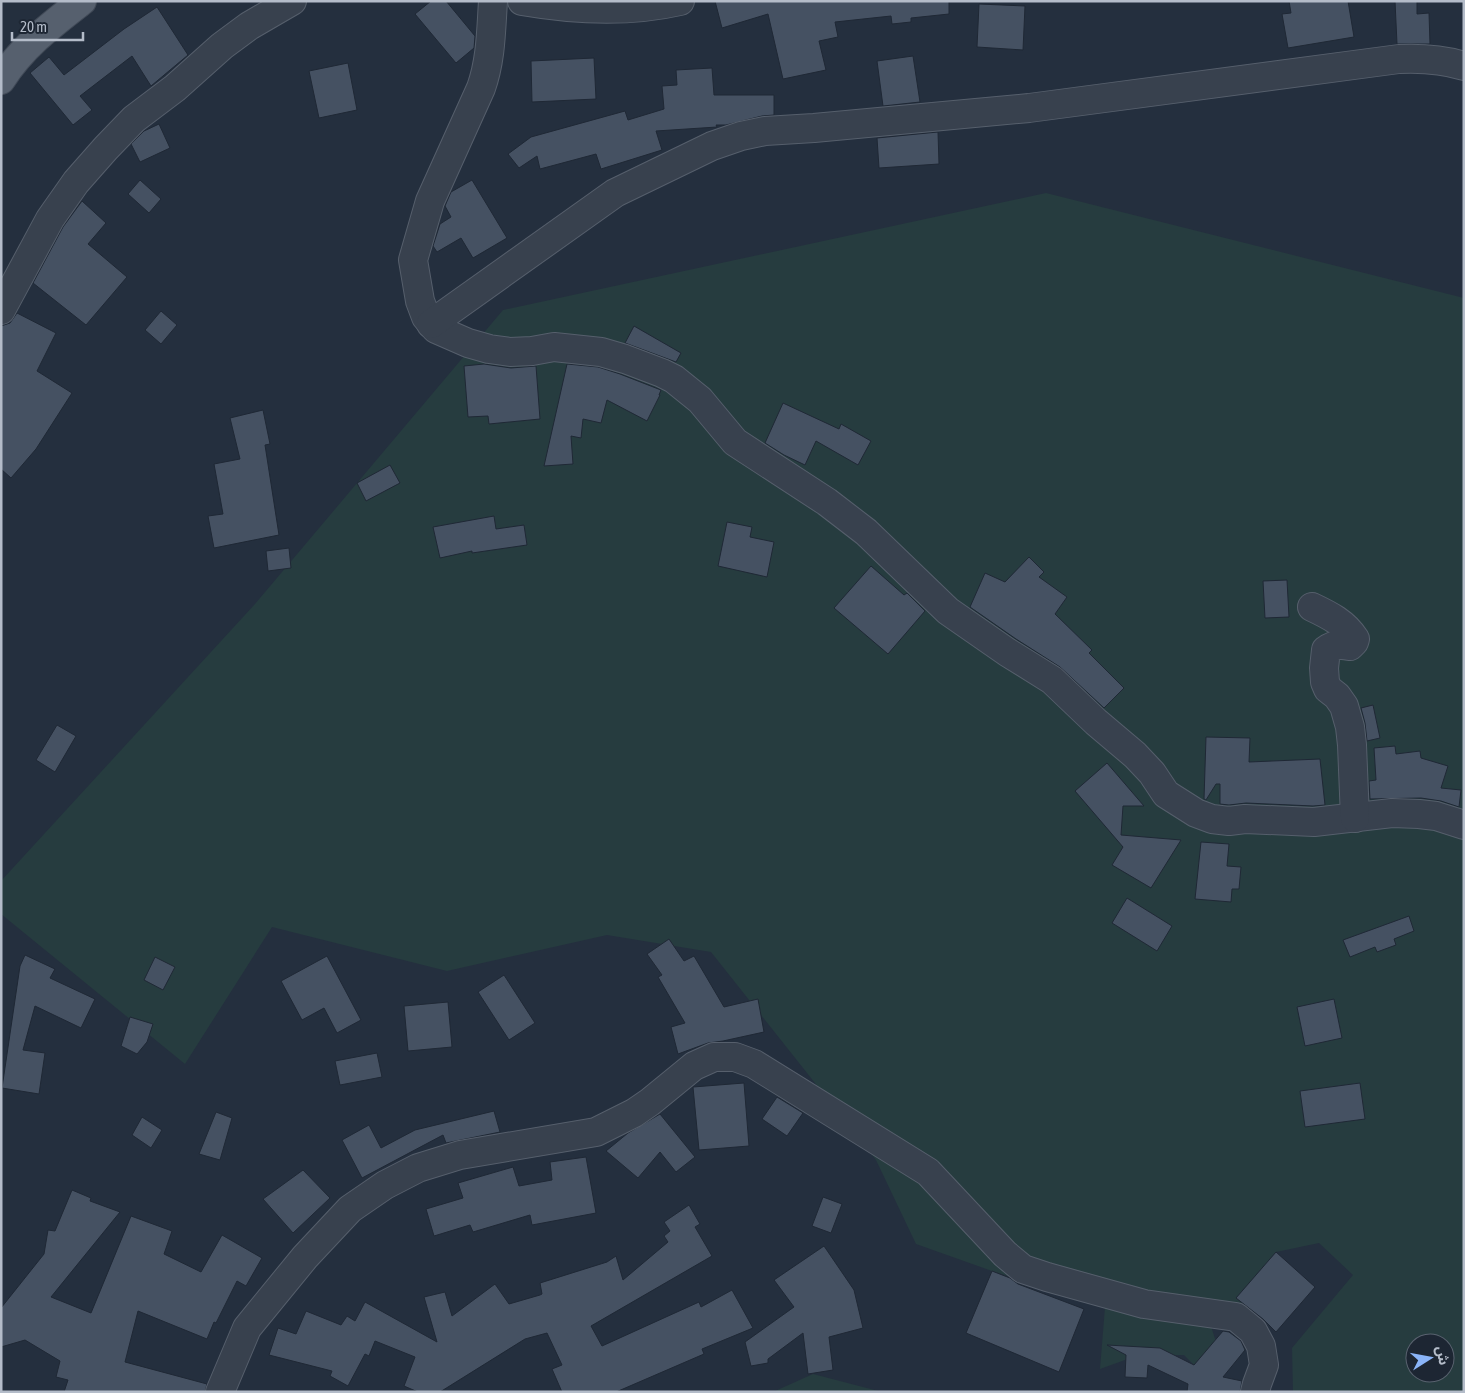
<svg xmlns="http://www.w3.org/2000/svg" width="1465" height="1393" font-family="'Asap Condensed','Noto Sans Arabic',sans-serif">
	<style>
		.green { fill: #263c3f; fill-rule: evenodd }
		.building { fill: #455162; stroke: #1f2835 }
		.lines { fill: none; stroke-linecap: round; stroke-linejoin: round }
		.minor-casing { stroke: #565f6c; stroke-width: 30 }
		.major-casing { stroke: #414a57; stroke-width: 30 }
		.minor { stroke: #38414e; stroke-width: 28 }
		.major { stroke: #56606e; stroke-width: 28 }
	</style>
	<rect width="100%" height="100%" fill="#242f3e"/>
	<g class="green">
		<path d="M 1046,193 L 1464,298 L 1464,1392 L 1293,1392 L 1292,1348 L 1353,1275 L 1319,1243 L 1276,1252 L 1246,1302 L 1211,1326 L 1220,1355 L 1208,1379 L 1184,1355 L 1136,1356 L 1100,1369 L 1105,1307 L 992,1271 L 916,1244 L 876,1160 L 711,952 L 607,935 L 447,971 L 272,927 L 185,1064 L 1,914 L 1,881 L 255,604 L 503,310 ZM 1415,1343 L 1445,1343 L 1445,1373 L 1415,1373 Z"/>
		<path d="M 813,1374 L 882,1392 L 773,1392 Z"/>
	</g>
	<g class="building">
		<path d="M 431,1 L 446,1 L 475,36 L 474,48 L 456,63 L 415,14 Z"/>
		<path d="M 715,1 L 949,1 L 949,14 L 911,18 L 911,22 L 892,24 L 891,16 L 835,22 L 838,37 L 819,41 L 826,70 L 783,79 L 768,14 L 722,28 Z"/>
		<path d="M 1289,1 L 1348,1 L 1354,37 L 1288,48 L 1282,14 L 1291,13 Z"/>
		<path d="M 1395,1 L 1417,1 L 1417,14 L 1429,13 L 1430,44 L 1397,44 Z"/>
		<path d="M 979,4 L 1025,6 L 1023,50 L 977,47 Z"/>
		<path d="M 157,7 L 188,55 L 151,86 L 132,56 L 80,96 L 92,110 L 73,125 L 30,73 L 49,57 L 64,75 L 124,29 Z"/>
		<path d="M 913,56 L 920,102 L 883,106 L 877,61 Z"/>
		<path d="M 594,58 L 596,99 L 532,102 L 531,61 Z"/>
		<path d="M 348,63 L 357,110 L 319,118 L 309,71 Z"/>
		<path d="M 712,68 L 714,95 L 774,95 L 774,115 L 762,116 L 726,125 L 716,125 L 717,127 L 656,131 L 662,150 L 601,169 L 596,154 L 540,169 L 537,156 L 519,168 L 508,154 L 531,137 L 625,111 L 628,120 L 664,109 L 662,86 L 677,85 L 676,70 Z"/>
		<path d="M 159,124 L 170,148 L 140,162 L 131,144 L 144,131 Z"/>
		<path d="M 938,132 L 939,164 L 879,168 L 877,138 Z"/>
		<path d="M 140,180 L 161,199 L 149,213 L 128,194 Z"/>
		<path d="M 472,180 L 507,238 L 473,258 L 461,238 L 437,252 L 433,246 L 440,224 L 451,217 L 445,206 L 451,192 Z"/>
		<path d="M 82,201 L 106,223 L 88,244 L 127,277 L 86,325 L 33,283 L 63,227 Z"/>
		<path d="M 161,311 L 177,325 L 161,344 L 145,330 Z"/>
		<path d="M 17,313 L 56,333 L 37,371 L 72,393 L 36,449 L 11,478 L 1,469 L 1,326 L 10,323 Z"/>
		<path d="M 634,326 L 681,353 L 676,362 L 625,343 Z"/>
		<path d="M 484,364 L 511,368 L 536,366 L 540,419 L 489,424 L 488,416 L 468,417 L 464,366 Z"/>
		<path d="M 567,364 L 598,367 L 620,374 L 661,390 L 659,395 L 660,395 L 647,421 L 607,400 L 601,423 L 583,419 L 581,438 L 571,436 L 573,464 L 544,466 Z"/>
		<path d="M 783,403 L 839,429 L 841,424 L 871,441 L 858,465 L 816,441 L 805,465 L 784,455 L 765,443 Z"/>
		<path d="M 263,410 L 270,444 L 265,445 L 279,535 L 214,548 L 208,516 L 223,514 L 214,464 L 240,459 L 230,418 Z"/>
		<path d="M 390,465 L 400,483 L 366,501 L 357,483 Z"/>
		<path d="M 494,516 L 496,529 L 524,525 L 527,545 L 472,553 L 472,551 L 440,558 L 433,527 Z"/>
		<path d="M 727,522 L 752,527 L 750,537 L 774,542 L 767,577 L 718,566 Z"/>
		<path d="M 289,548 L 291,568 L 268,571 L 266,551 Z"/>
		<path d="M 1029,557 L 1044,572 L 1039,577 L 1067,597 L 1055,614 L 1092,650 L 1089,653 L 1124,688 L 1104,708 L 1060,667 L 1016,639 L 970,607 L 985,573 L 1005,582 Z"/>
		<path d="M 871,566 L 904,595 L 907,593 L 925,611 L 888,654 L 834,608 Z"/>
		<path d="M 1287,580 L 1289,617 L 1265,618 L 1263,581 Z"/>
		<path d="M 1373,705 L 1380,738 L 1367,741 L 1365,723 L 1361,708 Z"/>
		<path d="M 57,725 L 76,736 L 55,772 L 36,760 Z"/>
		<path d="M 1206,737 L 1250,738 L 1249,762 L 1320,759 L 1325,805 L 1313,806 L 1246,803 L 1229,805 L 1220,804 L 1220,784 L 1216,784 L 1206,800 L 1204,799 Z"/>
		<path d="M 1395,746 L 1396,754 L 1420,751 L 1421,758 L 1448,766 L 1441,788 L 1461,790 L 1459,807 L 1441,801 L 1421,798 L 1370,799 L 1369,781 L 1376,780 L 1374,748 Z"/>
		<path d="M 1107,763 L 1144,806 L 1123,806 L 1121,835 L 1181,840 L 1151,888 L 1112,865 L 1123,847 L 1075,791 Z"/>
		<path d="M 1201,842 L 1229,844 L 1227,866 L 1241,867 L 1239,889 L 1232,889 L 1231,902 L 1195,899 Z"/>
		<path d="M 1127,898 L 1172,926 L 1157,951 L 1112,923 Z"/>
		<path d="M 1409,916 L 1414,931 L 1394,939 L 1396,945 L 1377,952 L 1375,947 L 1350,957 L 1343,940 Z"/>
		<path d="M 669,939 L 684,961 L 694,956 L 724,1007 L 758,999 L 764,1032 L 723,1041 L 708,1043 L 678,1054 L 671,1027 L 685,1023 L 658,977 L 662,975 L 647,954 Z"/>
		<path d="M 25,955 L 55,969 L 50,978 L 95,999 L 81,1028 L 35,1006 L 23,1050 L 45,1053 L 39,1094 L 2,1088 L 20,966 Z"/>
		<path d="M 327,956 L 361,1020 L 337,1033 L 324,1008 L 302,1020 L 281,981 Z"/>
		<path d="M 155,957 L 175,967 L 163,990 L 144,980 Z"/>
		<path d="M 504,975 L 535,1023 L 509,1040 L 478,992 Z"/>
		<path d="M 1334,999 L 1342,1038 L 1305,1046 L 1297,1007 Z"/>
		<path d="M 448,1002 L 452,1047 L 408,1051 L 404,1006 Z"/>
		<path d="M 130,1017 L 153,1024 L 147,1042 L 137,1054 L 121,1046 Z"/>
		<path d="M 377,1053 L 382,1077 L 340,1085 L 335,1061 Z"/>
		<path d="M 744,1083 L 749,1146 L 699,1150 L 693,1087 Z"/>
		<path d="M 1360,1083 L 1365,1119 L 1305,1127 L 1300,1091 Z"/>
		<path d="M 777,1097 L 803,1113 L 787,1136 L 762,1119 Z"/>
		<path d="M 494,1111 L 500,1132 L 446,1143 L 443,1135 L 362,1178 L 342,1140 L 369,1125 L 381,1148 L 415,1130 Z"/>
		<path d="M 216,1112 L 232,1118 L 220,1160 L 199,1154 Z"/>
		<path d="M 660,1114 L 695,1157 L 676,1172 L 660,1152 L 638,1178 L 606,1151 L 628,1133 Z"/>
		<path d="M 142,1117 L 162,1130 L 151,1148 L 132,1135 Z"/>
		<path d="M 586,1157 L 596,1213 L 532,1225 L 530,1215 L 473,1232 L 470,1225 L 434,1236 L 426,1209 L 463,1198 L 458,1183 L 513,1167 L 519,1186 L 552,1180 L 550,1162 Z"/>
		<path d="M 303,1170 L 330,1198 L 293,1233 L 263,1199 Z"/>
		<path d="M 72,1190 L 91,1198 L 90,1201 L 120,1212 L 51,1297 L 91,1313 L 131,1216 L 172,1231 L 164,1254 L 201,1272 L 222,1235 L 262,1258 L 246,1286 L 237,1281 L 216,1323 L 214,1322 L 207,1339 L 138,1311 L 125,1362 L 207,1384 L 205,1392 L 64,1392 L 68,1380 L 56,1377 L 60,1361 L 25,1340 L 1,1347 L 1,1308 L 44,1254 L 48,1230 L 55,1231 Z"/>
		<path d="M 823,1197 L 842,1204 L 831,1233 L 812,1226 Z"/>
		<path d="M 689,1205 L 700,1224 L 695,1227 L 712,1256 L 591,1326 L 602,1346 L 699,1302 L 701,1307 L 732,1290 L 753,1328 L 702,1349 L 704,1354 L 616,1392 L 562,1392 L 552,1369 L 562,1365 L 547,1333 L 525,1339 L 440,1392 L 418,1392 L 404,1386 L 415,1357 L 375,1341 L 369,1356 L 365,1354 L 348,1386 L 330,1376 L 332,1371 L 269,1355 L 278,1328 L 296,1334 L 306,1311 L 341,1325 L 347,1316 L 355,1321 L 365,1302 L 437,1342 L 424,1297 L 445,1292 L 452,1316 L 495,1284 L 509,1304 L 540,1295 L 542,1294 L 540,1283 L 607,1262 L 616,1256 L 623,1280 L 668,1242 L 664,1236 L 670,1231 L 664,1222 Z"/>
		<path d="M 824,1246 L 854,1290 L 863,1328 L 829,1337 L 833,1370 L 808,1374 L 803,1333 L 768,1359 L 768,1363 L 751,1366 L 745,1342 L 794,1307 L 774,1280 Z"/>
		<path d="M 1276,1252 L 1315,1287 L 1276,1332 L 1263,1319 L 1236,1298 Z"/>
		<path d="M 992,1271 L 1010,1278 L 1018,1284 L 1084,1309 L 1059,1372 L 966,1333 Z"/>
		<path d="M 1223,1331 L 1229,1332 L 1241,1341 L 1245,1350 L 1223,1377 L 1242,1381 L 1240,1392 L 1187,1392 L 1188,1384 L 1148,1365 L 1147,1378 L 1125,1377 L 1126,1355 L 1107,1345 L 1160,1348 L 1194,1365 Z"/>
	</g>
	<g class="lines">
		<defs>
			<g id="minor">
				<path d="M 493,1 C 491,31 491,60 481,88 L 430,201 L 413,260 L 420,301 L 426,317 L 436,329 L 468,343 L 489,349 L 510,352 L 532,351 L 554,347 L 601,352 L 625,359 L 662,373 L 674,379 L 700,400 L 735,442 L 827,502 L 866,532 L 948,611 L 1007,652 L 1052,680 L 1096,722 L 1135,755 L 1152,773 L 1166,794 L 1196,813 L 1212,819 L 1229,821 L 1245,819 L 1314,822 L 1392,813 L 1419,814 L 1436,816 L 1464,825"/>
				<path d="M 522,1 C 574,10 628,13 680,1"/>
				<path d="M 1,310 L 50,219 L 76,182 L 106,148 L 134,119 L 175,88 L 222,46 L 249,26 L 292,1"/>
				<path d="M 431,324 L 615,193 L 712,146 L 741,136 L 765,131 L 814,128 L 1029,108 L 1399,59 C 1422,58 1442,59 1464,66"/>
				<path d="M 1312,607 C 1329,615 1345,623 1355,639 L 1354,642 L 1350,646 C 1341,644 1333,644 1326,650 L 1324,668 L 1325,682 L 1328,689 L 1337,696 L 1344,706 L 1350,727 L 1352,745 L 1355,818"/>
				<path d="M 220,1392 L 247,1328 L 305,1257 L 350,1209 L 385,1185 L 418,1168 L 460,1155 L 596,1132 L 634,1113 L 650,1102 L 694,1066 L 714,1057 L 735,1057 L 754,1064 L 928,1172 L 1005,1254 L 1023,1269 L 1047,1277 L 1144,1304 L 1236,1317 L 1253,1331 L 1261,1346 L 1264,1365 L 1257,1384 L 1255,1392"/>
			</g>
			<path id="major" d="M 1,80 C 22,47 51,25 82,1"/>
		</defs>
		<use href="#minor" class="minor-casing"/>
		<use href="#major" class="major-casing"/>
		<use href="#minor" class="minor"/>
		<use href="#major" class="major"/>
	</g>
	<rect width="1465" height="1393" fill="none" stroke="#b4bcc9" stroke-width="5"/>
	<g transform="translate(1430 1358) rotate(79)"><circle r="24" fill="#1d2633" stroke="#59626f"/>
	<path d="M0-4L9 19L0 12L-9 19Z" fill="#8ab4f8"/>
	<text y="-8" font-size="14" font-weight="bold" text-anchor="middle" fill="#b4bcc9">ش</text>
	</g>
	<path d="M12 32v8h71v-8" fill="none" stroke="#b4bcc9" stroke-width="2.5"/>
	<text x="20" y="32" font-size="15" fill="#b4bcc9" stroke="#1d2633" stroke-width="4" paint-order="stroke">20 m</text>
</svg>
